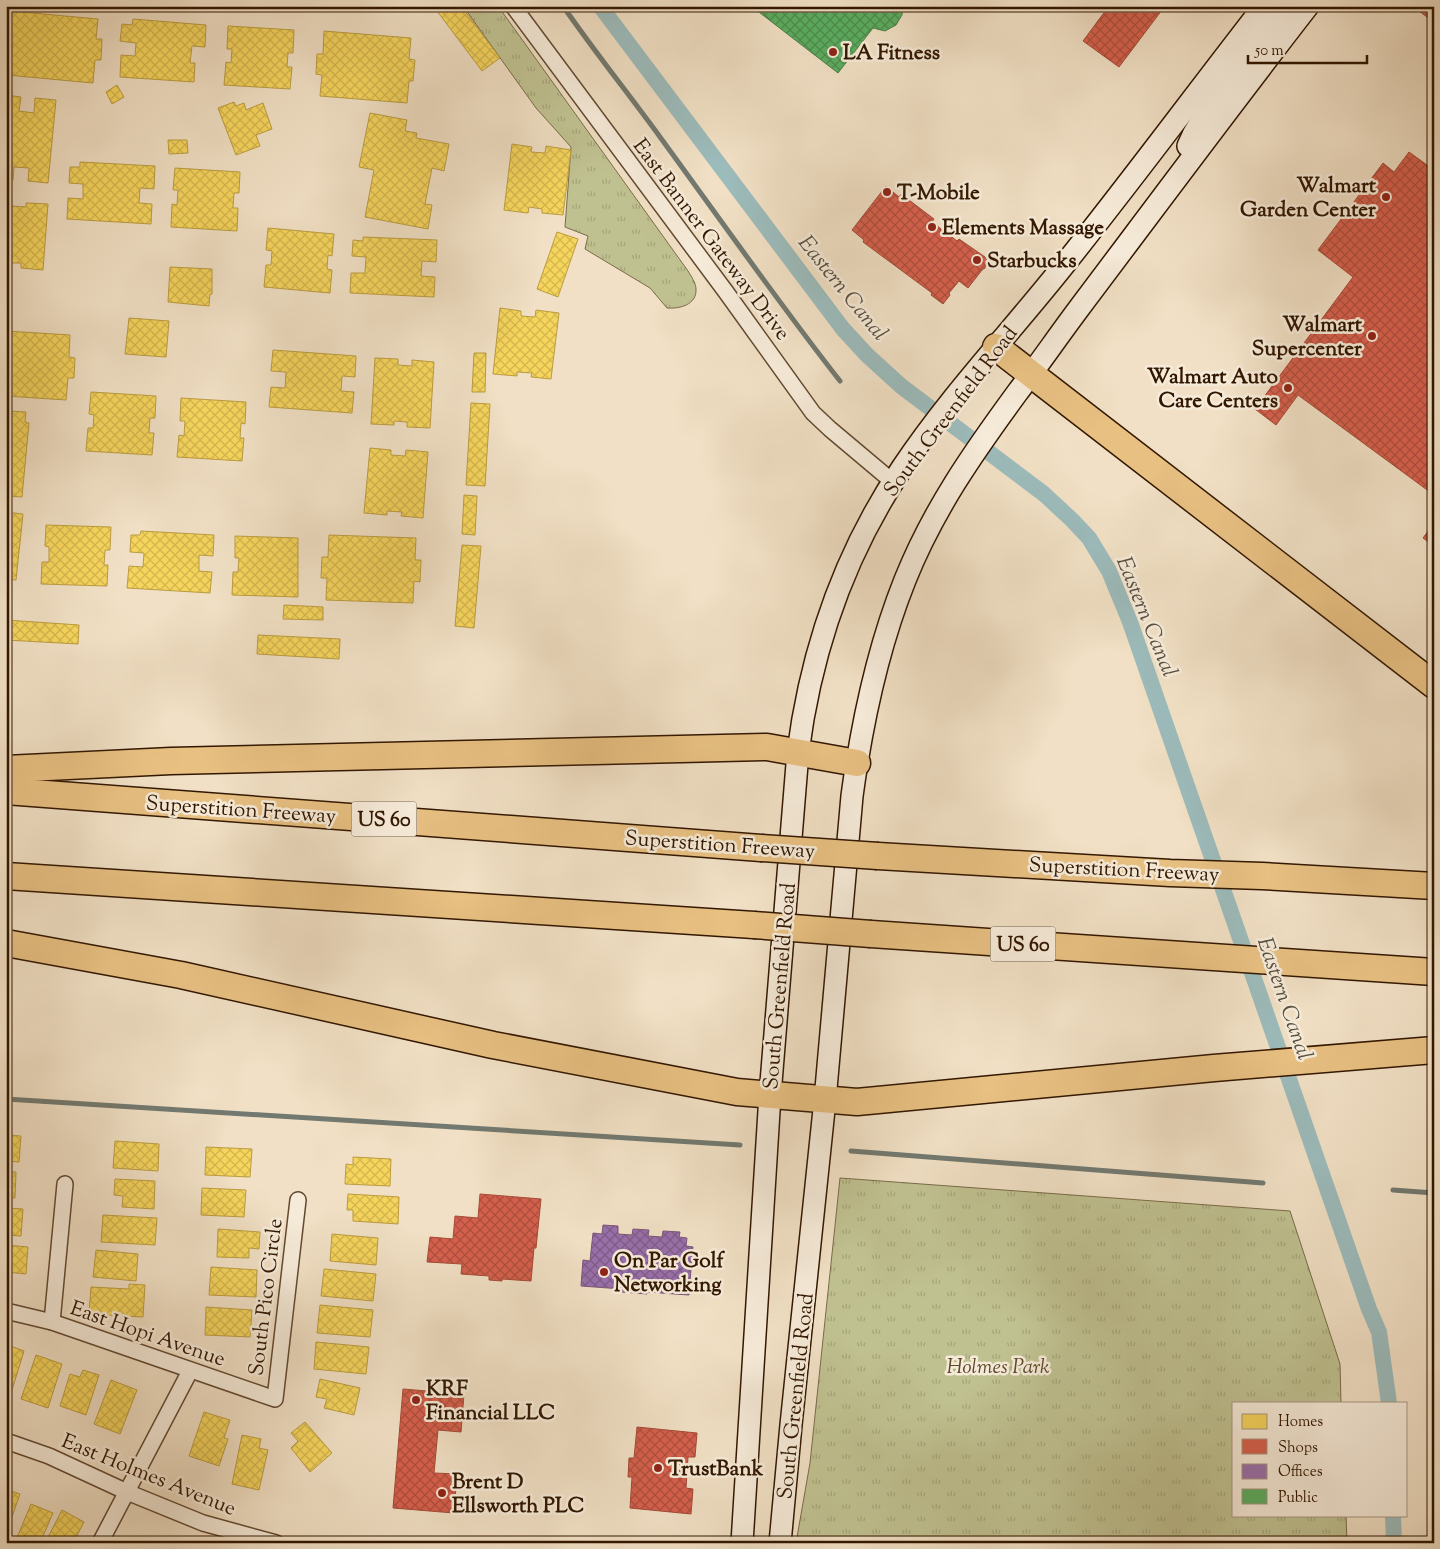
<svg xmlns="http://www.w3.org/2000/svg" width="1440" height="1549" font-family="'Sorts Mill Goudy',serif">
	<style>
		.park { fill: url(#park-tufts); stroke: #796c48 }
		.homes { fill: url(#homes-cross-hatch); stroke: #bb9c40 }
		.shops { fill: url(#shops-cross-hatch); stroke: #a54a36 }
		.offices { fill: url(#offices-cross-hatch); stroke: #7a5578 }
		.public { fill: url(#public-cross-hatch); stroke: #4e8144 }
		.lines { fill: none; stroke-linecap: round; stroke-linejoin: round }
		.stream { stroke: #727970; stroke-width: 5 }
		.canal { stroke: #9cbbbb; stroke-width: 16 }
		.street-casing { stroke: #624931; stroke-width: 18 }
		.secondary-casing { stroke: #321700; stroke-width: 24 }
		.highway-casing { stroke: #321700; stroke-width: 29 }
		.street { stroke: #f6ebd9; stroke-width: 15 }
		.secondary { stroke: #f6ebd9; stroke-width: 21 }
		.highway { stroke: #e8c082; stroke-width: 26 }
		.highway-bridge-casing { stroke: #321700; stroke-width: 29; stroke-linecap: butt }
		.highway-bridge { stroke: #e8c082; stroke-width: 26 }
		.poi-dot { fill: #8f2418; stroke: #f6ebd9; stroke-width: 2 }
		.labels { text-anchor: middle; stroke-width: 5; stroke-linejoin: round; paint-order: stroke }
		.shield { fill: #f6ebd9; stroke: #6d5741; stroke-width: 1 }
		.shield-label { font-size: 20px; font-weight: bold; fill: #321700 }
		.poi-label { font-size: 21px; font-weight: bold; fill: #321700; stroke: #f6ebd9; text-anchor: start }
		.street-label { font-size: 21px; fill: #321700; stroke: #f6ebd9 }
		.park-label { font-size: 21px; font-style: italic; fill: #5d4a2c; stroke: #f6ebd9 }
		.water-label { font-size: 22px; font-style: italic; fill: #575041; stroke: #f6ebd9 }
	</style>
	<defs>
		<pattern id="park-tufts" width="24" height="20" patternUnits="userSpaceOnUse" patternTransform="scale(1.25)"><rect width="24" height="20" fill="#c0c191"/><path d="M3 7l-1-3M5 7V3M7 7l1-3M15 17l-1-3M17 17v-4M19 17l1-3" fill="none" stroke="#a5a57b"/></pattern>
		<pattern id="homes-cross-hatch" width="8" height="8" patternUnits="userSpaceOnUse" patternTransform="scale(1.25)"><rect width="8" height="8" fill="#f6d55c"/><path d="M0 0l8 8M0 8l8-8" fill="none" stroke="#d3b64e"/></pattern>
		<pattern id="shops-cross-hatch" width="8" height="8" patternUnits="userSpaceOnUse" patternTransform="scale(1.25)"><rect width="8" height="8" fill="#d6604d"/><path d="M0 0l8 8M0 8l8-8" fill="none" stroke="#ae4e3e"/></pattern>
		<pattern id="offices-cross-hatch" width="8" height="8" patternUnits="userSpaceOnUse" patternTransform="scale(1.25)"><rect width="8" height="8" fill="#9970ab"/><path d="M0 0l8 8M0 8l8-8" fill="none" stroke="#7d5b89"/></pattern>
		<pattern id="public-cross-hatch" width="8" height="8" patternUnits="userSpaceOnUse" patternTransform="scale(1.25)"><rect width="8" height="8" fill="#5aae61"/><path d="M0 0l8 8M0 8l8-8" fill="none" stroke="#4b8d4e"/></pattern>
	</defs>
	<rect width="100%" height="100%" fill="#f1e0c5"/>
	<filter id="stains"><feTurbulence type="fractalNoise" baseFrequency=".004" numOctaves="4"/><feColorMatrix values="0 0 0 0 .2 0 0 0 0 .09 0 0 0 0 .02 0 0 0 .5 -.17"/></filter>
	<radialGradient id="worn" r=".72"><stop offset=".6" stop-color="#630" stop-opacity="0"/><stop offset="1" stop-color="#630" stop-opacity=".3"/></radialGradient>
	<g class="park">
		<path d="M 463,6 L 498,6 L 688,271 C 691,276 696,283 696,289 C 697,305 679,309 667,308 L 650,288 L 585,249 L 588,236 L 565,227 L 571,147 L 536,108 Z"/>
		<path d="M 840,1178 L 1290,1211 L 1340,1364 L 1341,1403 L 1234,1403 L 1234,1515 L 1346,1515 L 1347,1543 L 796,1543 L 810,1463 Z"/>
	</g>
	<g class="homes">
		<path d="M 443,6 L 461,6 L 500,58 L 482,71 L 437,11 Z"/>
		<path d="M 11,11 L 98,19 L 96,39 L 102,39 L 101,60 L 95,60 L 93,83 L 7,75 L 9,54 L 6,54 L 6,34 L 9,34 Z"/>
		<path d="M 133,19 L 206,25 L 205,47 L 192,46 L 190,63 L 195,63 L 194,82 L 120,77 L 121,55 L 135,56 L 136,43 L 120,41 L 122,24 L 132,25 Z"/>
		<path d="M 228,26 L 294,30 L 293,53 L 288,53 L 287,67 L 292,67 L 290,89 L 224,85 L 226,62 L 231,63 L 232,49 L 227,49 Z"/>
		<path d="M 324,31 L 411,38 L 409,59 L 415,60 L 413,81 L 409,81 L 407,103 L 320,96 L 322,75 L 316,74 L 317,54 L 323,54 Z"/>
		<path d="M 117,85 L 124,97 L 112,104 L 106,92 Z"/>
		<path d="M 6,95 L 21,97 L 19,111 L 34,113 L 35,98 L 56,100 L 48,183 L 28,181 L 29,168 L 14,167 L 13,180 L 6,179 Z"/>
		<path d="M 234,102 L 236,106 L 244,103 L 246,110 L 263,103 L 272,129 L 256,135 L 260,146 L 236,155 L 218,108 Z"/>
		<path d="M 370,113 L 407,120 L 405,131 L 417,133 L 416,138 L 449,144 L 444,171 L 432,168 L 425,204 L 432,205 L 428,229 L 365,217 L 374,170 L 359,167 Z"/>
		<path d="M 168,140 L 187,140 L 188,153 L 169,154 Z"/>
		<path d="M 512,144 L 532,147 L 531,152 L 545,153 L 546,146 L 571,150 L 563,215 L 542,213 L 542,209 L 529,207 L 528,213 L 504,210 Z"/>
		<path d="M 80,162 L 155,166 L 154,189 L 140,188 L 139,203 L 152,204 L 151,224 L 67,219 L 68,198 L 83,199 L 83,184 L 69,183 L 70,167 L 80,167 Z"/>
		<path d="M 175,168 L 240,172 L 239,193 L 234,193 L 233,208 L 238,208 L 237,231 L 171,227 L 172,204 L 177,205 L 178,190 L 173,190 Z"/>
		<path d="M 6,201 L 12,201 L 11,206 L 26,207 L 26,203 L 48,204 L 43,270 L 21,268 L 21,263 L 8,263 L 6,267 Z"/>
		<path d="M 268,228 L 334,234 L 332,256 L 328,255 L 327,269 L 332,270 L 330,293 L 264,287 L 266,265 L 271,265 L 272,251 L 266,250 Z"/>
		<path d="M 557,232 L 578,239 L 558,297 L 537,289 Z"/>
		<path d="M 363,237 L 437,240 L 436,262 L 422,261 L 421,276 L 435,277 L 434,297 L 350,293 L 351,273 L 365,273 L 366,257 L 352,256 L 353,240 L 363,241 Z"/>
		<path d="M 170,267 L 212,269 L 212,294 L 210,294 L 209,306 L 168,302 Z"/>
		<path d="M 500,308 L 521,311 L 521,316 L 535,317 L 536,310 L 559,313 L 551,379 L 531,377 L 532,373 L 517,372 L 517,376 L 493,374 Z"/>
		<path d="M 129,318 L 169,321 L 166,357 L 125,354 Z"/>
		<path d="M 6,331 L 70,335 L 69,357 L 75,358 L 74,378 L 68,378 L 66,400 L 6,396 Z"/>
		<path d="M 273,350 L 356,356 L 355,377 L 342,376 L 341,391 L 354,392 L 352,413 L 269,407 L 271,387 L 285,388 L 286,372 L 271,371 Z"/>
		<path d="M 474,353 L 486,353 L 485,392 L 472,392 Z"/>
		<path d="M 375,358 L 398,359 L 398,365 L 412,366 L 412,360 L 434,362 L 430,428 L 407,427 L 407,422 L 394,421 L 394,425 L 371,424 Z"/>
		<path d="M 91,392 L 156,396 L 155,418 L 150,418 L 149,433 L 154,433 L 152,455 L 86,451 L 88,428 L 93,428 L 94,415 L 89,414 Z"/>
		<path d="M 181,398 L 246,402 L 245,424 L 241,423 L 240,438 L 244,438 L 242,461 L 177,457 L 179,435 L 184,436 L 185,421 L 180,421 Z"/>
		<path d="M 471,403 L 490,404 L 485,486 L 466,485 Z"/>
		<path d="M 9,411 L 26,412 L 25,422 L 29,423 L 22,497 L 6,496 L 6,426 L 8,426 Z"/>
		<path d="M 370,448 L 391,450 L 391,455 L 405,456 L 406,450 L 428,452 L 423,518 L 401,516 L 402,512 L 387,511 L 387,515 L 364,513 Z"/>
		<path d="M 464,495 L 477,496 L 475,535 L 462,534 Z"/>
		<path d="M 6,512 L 23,514 L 16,580 L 6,579 Z"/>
		<path d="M 46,525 L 111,527 L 110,550 L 105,550 L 104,565 L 108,565 L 107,586 L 41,584 L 42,562 L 49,562 L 49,547 L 45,546 Z"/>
		<path d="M 141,531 L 214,535 L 213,556 L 199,555 L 199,571 L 212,572 L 210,593 L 127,588 L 129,566 L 143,567 L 144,553 L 130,552 L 131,535 L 140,535 Z"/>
		<path d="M 329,535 L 416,538 L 415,560 L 421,560 L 420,582 L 414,581 L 413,603 L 326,600 L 327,578 L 321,578 L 322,557 L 328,557 Z"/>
		<path d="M 235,536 L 298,538 L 298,597 L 232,595 L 233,572 L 238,572 L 239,558 L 235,558 Z"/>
		<path d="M 462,545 L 481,546 L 474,628 L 455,626 Z"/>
		<path d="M 284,605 L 323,607 L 323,620 L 283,619 Z"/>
		<path d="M 6,620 L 79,625 L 78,644 L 6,640 Z"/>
		<path d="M 258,635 L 340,639 L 339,659 L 257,654 Z"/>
		<path d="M 6,1135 L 21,1136 L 19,1162 L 6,1161 Z"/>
		<path d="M 115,1141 L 159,1144 L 158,1171 L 113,1168 Z"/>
		<path d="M 206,1147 L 252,1149 L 250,1177 L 205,1175 Z"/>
		<path d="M 353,1157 L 391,1159 L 390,1186 L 345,1184 L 346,1164 L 353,1165 Z"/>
		<path d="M 6,1171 L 16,1172 L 15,1198 L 6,1198 Z"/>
		<path d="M 115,1179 L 155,1181 L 154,1209 L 122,1207 L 123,1196 L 114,1195 Z"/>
		<path d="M 202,1188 L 246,1190 L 244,1217 L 201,1215 Z"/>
		<path d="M 348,1194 L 399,1197 L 398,1224 L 353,1221 L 353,1210 L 347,1210 Z"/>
		<path d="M 6,1208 L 23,1209 L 21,1236 L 6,1235 Z"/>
		<path d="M 103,1215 L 157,1218 L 155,1245 L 101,1242 Z"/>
		<path d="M 218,1229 L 260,1232 L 259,1249 L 249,1248 L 249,1258 L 217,1257 Z"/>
		<path d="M 332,1234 L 378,1238 L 376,1265 L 330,1261 Z"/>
		<path d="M 6,1245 L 28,1247 L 26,1274 L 6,1272 Z"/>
		<path d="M 96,1250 L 138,1254 L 136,1281 L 93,1277 Z"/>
		<path d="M 211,1267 L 257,1270 L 256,1297 L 209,1295 Z"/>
		<path d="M 324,1269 L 376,1274 L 373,1301 L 321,1296 Z"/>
		<path d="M 129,1284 L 145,1285 L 143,1317 L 89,1314 L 91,1287 L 129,1289 Z"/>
		<path d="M 320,1305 L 373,1310 L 370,1337 L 317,1333 Z"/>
		<path d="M 206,1307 L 252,1310 L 250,1337 L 205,1335 Z"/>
		<path d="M 316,1342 L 369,1347 L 366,1374 L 314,1369 Z"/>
		<path d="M 8,1345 L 24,1351 L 12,1390 L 6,1388 L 6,1350 Z"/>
		<path d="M 36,1355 L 62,1364 L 48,1408 L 21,1399 Z"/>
		<path d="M 83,1370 L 99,1375 L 86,1415 L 60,1406 L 70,1374 L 80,1377 Z"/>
		<path d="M 320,1379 L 360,1388 L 354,1415 L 324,1408 L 327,1399 L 316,1397 Z"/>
		<path d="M 111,1380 L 137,1390 L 120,1434 L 94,1424 Z"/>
		<path d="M 204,1412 L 230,1420 L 224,1438 L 228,1439 L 219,1466 L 189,1456 Z"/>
		<path d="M 305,1422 L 332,1453 L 310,1472 L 291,1448 L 298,1441 L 291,1433 Z"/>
		<path d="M 242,1435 L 261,1439 L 259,1448 L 268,1450 L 259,1490 L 232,1484 Z"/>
		<path d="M 6,1489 L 20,1494 L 6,1534 Z"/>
		<path d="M 31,1504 L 53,1513 L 40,1543 L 22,1543 L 16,1540 Z"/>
		<path d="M 62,1510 L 84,1522 L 73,1543 L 45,1543 Z"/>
	</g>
	<g class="shops">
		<path d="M 1109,6 L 1165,6 L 1119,67 L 1083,41 Z"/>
		<path d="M 1412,6 L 1434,6 L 1434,22 Z"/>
		<path d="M 1409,152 L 1434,170 L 1434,495 L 1298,395 L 1276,425 L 1255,409 L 1353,277 L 1318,250 L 1383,163 L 1394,172 Z"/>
		<path d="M 886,186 L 899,197 L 901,194 L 934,219 L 932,222 L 957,241 L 959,239 L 985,257 L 987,260 L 985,268 L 982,270 L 968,288 L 959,281 L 949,293 L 950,295 L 943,304 L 931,295 L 932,293 L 863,242 L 864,240 L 852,230 Z"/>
		<path d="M 1434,523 L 1434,546 L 1423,538 Z"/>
		<path d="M 480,1194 L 541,1199 L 536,1248 L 534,1248 L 531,1281 L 502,1279 L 502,1281 L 489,1280 L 489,1276 L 461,1274 L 462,1264 L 427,1262 L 430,1237 L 453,1239 L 455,1216 L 478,1218 Z"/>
		<path d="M 403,1389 L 464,1394 L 461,1432 L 438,1430 L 434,1473 L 457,1474 L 454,1513 L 393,1508 Z"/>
		<path d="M 637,1427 L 697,1433 L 695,1457 L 688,1457 L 686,1488 L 693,1489 L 691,1514 L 630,1508 L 632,1477 L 628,1477 L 629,1458 L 634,1458 Z"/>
	</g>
	<path class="offices" d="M 603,1225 L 618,1226 L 618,1234 L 632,1235 L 633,1229 L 649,1230 L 648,1236 L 662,1237 L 663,1231 L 680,1232 L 679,1237 L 687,1238 L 686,1246 L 693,1247 L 691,1266 L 684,1265 L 684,1268 L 691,1269 L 689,1295 L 647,1292 L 647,1294 L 622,1292 L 622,1289 L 581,1286 L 583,1260 L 590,1261 L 593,1233 L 602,1234 Z"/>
	<path class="public" d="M 751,6 L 902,6 L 903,8 L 902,15 L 896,25 L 885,31 L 873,28 L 838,73 Z"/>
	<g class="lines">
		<g class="stream">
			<path d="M 563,6 C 594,51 628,93 660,137 C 720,219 778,302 840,381"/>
			<path d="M 6,1099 L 740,1145"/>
			<path d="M 851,1151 L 1263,1183"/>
			<path d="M 1393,1190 L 1434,1193"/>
		</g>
		<g class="canal">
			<path d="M 600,6 L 843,329 L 867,355 L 901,386 L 1044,494 L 1072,520 L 1089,538 L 1109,571 L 1130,622 L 1369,1309 L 1379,1332 L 1389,1403"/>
			<path d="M 1393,1515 L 1394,1543"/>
		</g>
		<defs>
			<g id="street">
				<path d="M 513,6 L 726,292 L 813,413 L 830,429 L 893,482"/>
				<path d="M 6,1311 L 52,1322 L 275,1399 L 298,1200"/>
				<path d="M 52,1322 L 65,1184"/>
				<path d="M 6,1441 L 49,1456 L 127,1492 L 203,1523 L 276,1543"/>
				<path d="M 100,1543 L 190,1371"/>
			</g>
			<g id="secondary">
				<path d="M 1188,146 L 1194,133 L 1207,111 L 1281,15 L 1284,6"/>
				<path d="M 742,1543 L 770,1095 L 798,752 C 811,651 845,553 902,468 C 950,396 1010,333 1064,265 C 1132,180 1197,92 1264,6"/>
				<path d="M 780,1543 L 791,1425 L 825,1100 L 852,796 C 862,722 877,650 905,580 C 933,510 973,453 1017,393 C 1039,364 1059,335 1080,307 C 1156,206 1231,105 1308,6"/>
			</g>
			<g id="highway">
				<path d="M 996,347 L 1434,685"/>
				<path d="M 6,769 L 171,761 L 767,747 L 857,763"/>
				<path d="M 6,791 L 761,848"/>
				<path d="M 878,856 L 1170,873 L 1262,876 L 1434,886"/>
				<path d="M 6,876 L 754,925"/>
				<path d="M 871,934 L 1434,972"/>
				<path d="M 6,943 L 181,975 L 493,1045 L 737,1092 L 857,1102 L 1214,1068 L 1434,1050"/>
			</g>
		</defs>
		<use href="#street" class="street-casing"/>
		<use href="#secondary" class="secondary-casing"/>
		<use href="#highway" class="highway-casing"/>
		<use href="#street" class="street"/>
		<use href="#secondary" class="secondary"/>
		<use href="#highway" class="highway"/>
		<defs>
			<g id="highway-bridge">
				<path d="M 761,848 L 878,856"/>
				<path d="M 754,925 L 871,934"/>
			</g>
		</defs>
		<use href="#highway-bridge" class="highway-bridge-casing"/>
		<use href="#highway-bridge" class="highway-bridge"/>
	</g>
	<g class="poi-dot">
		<circle cx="833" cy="52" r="5"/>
		<circle cx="887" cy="192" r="5"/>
		<circle cx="1386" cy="197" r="5"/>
		<circle cx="932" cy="227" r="5"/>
		<circle cx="977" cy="260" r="5"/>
		<circle cx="1372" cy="336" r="5"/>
		<circle cx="1288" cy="388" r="5"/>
		<circle cx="604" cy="1272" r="5"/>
		<circle cx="416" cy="1400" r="5"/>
		<circle cx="658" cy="1468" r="5"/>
		<circle cx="442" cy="1493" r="5"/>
	</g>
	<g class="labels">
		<g class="shield">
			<rect x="351.5" y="801.5" width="65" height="35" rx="4"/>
			<rect x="990.5" y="926.5" width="65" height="35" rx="4"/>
		</g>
		<g class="shield-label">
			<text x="384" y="826">US 60</text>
			<text x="1023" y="951">US 60</text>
		</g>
		<g class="poi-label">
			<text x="843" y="59">LA Fitness</text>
			<text x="1376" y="192" text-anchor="end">Walmart<tspan x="1376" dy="24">Garden Center</tspan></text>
			<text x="897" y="199">T-Mobile</text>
			<text x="942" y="234">Elements Massage</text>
			<text x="987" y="267">Starbucks</text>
			<text x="1362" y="331" text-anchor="end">Walmart<tspan x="1362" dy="24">Supercenter</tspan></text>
			<text x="1278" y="383" text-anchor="end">Walmart Auto<tspan x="1278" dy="24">Care Centers</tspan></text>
			<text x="614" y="1267">On Par Golf<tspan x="614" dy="24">Networking</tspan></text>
			<text x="426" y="1395">KRF<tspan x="426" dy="24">Financial LLC</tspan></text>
			<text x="668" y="1475">TrustBank</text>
			<text x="452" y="1488">Brent D<tspan x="452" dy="24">Ellsworth PLC</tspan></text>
		</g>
		<g class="street-label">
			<text transform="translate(712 239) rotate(53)" y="7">East Banner Gateway Drive</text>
			<text transform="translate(950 411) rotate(-53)" y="7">South Greenfield Road</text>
			<text transform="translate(241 809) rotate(4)" y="7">Superstition Freeway</text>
			<text transform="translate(720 844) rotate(4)" y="7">Superstition Freeway</text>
			<text transform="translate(1124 869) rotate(3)" y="7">Superstition Freeway</text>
			<text transform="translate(779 986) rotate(-85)" y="7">South Greenfield Road</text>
			<text transform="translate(265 1297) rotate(-83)" y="7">South Pico Circle</text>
			<text transform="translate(148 1333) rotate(19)" y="7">East Hopi Avenue</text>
			<text transform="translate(795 1396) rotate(-84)" y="7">South Greenfield Road</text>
			<text transform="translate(149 1474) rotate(22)" y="7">East Holmes Avenue</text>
		</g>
		<g class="park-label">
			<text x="998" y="1373">Holmes Park</text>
		</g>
		<g class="water-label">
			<text transform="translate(844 287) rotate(51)" y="8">Eastern Canal</text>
			<text transform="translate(1148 616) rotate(68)" y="8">Eastern Canal</text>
			<text transform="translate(1286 998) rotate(71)" y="8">Eastern Canal</text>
		</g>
	</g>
	<rect width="1440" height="1549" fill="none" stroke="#f1e0c5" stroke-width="25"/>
	<rect x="8" y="8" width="1425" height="1534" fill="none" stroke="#321700" stroke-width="2.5"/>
	<rect x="12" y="12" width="1415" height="1524" fill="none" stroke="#321700"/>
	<rect x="1232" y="1402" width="175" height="115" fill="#f6ebd9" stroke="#a89682"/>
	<rect x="1242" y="1414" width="25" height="15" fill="#f6d55c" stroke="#a89682"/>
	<text x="1278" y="1426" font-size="15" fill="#321700">Homes</text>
	<rect x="1242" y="1439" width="25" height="15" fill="#d6604d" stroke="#a89682"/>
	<text x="1278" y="1452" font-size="15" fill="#321700">Shops</text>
	<rect x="1242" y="1464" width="25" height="15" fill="#9970ab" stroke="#a89682"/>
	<text x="1278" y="1476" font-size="15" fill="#321700">Offices</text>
	<rect x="1242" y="1489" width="25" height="15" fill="#5aae61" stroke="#a89682"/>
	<text x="1278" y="1502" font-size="15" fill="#321700">Public</text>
	<path d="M1248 55v8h119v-8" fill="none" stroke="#321700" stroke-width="2.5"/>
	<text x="1255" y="55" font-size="15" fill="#321700" stroke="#f6ebd9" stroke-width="4" paint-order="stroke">50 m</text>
	<rect width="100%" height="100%" filter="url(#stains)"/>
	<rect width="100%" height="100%" fill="url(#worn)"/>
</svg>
